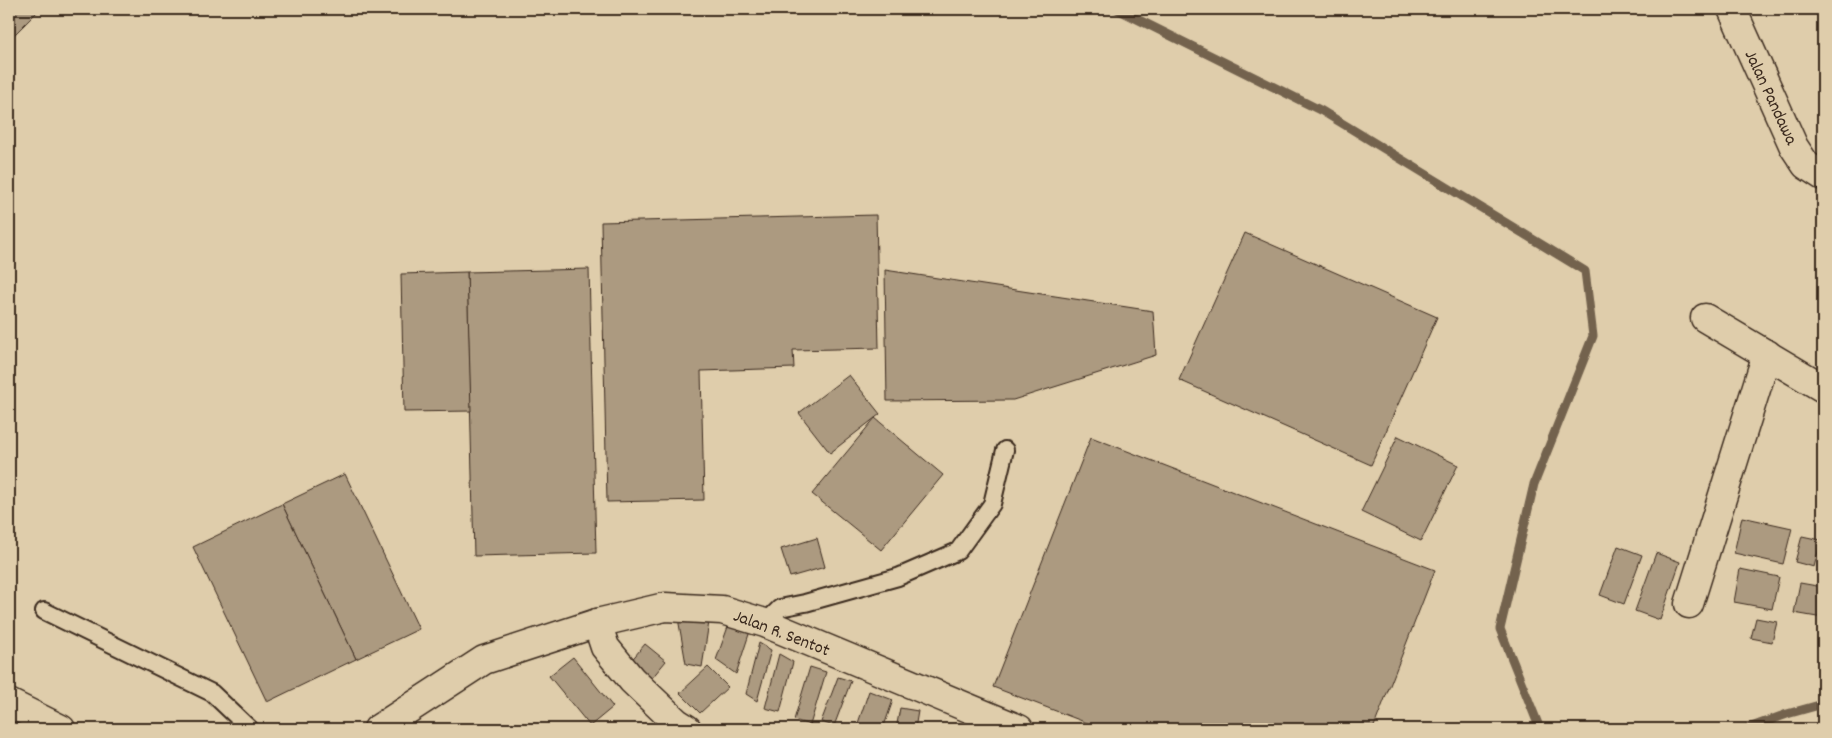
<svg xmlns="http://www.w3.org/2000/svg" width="1832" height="738" font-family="Dekko,sans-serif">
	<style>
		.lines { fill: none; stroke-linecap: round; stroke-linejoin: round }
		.stream { stroke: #73624e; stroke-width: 9 }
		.building { fill: #ac9a80; stroke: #3b2a1e }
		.service-casing { stroke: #3b2a1e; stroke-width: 20 }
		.minor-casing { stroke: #3b2a1e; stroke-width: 31 }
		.tertiary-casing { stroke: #3b2a1e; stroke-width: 31 }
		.service { stroke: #dfcdab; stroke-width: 16 }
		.minor { stroke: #dfcdab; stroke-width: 28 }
		.tertiary { stroke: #dfcdab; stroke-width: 28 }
		.labels { text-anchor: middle; stroke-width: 5; stroke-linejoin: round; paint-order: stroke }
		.street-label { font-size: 18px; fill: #3b2a1e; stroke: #dfcdab }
	</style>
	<rect width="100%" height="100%" fill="#dfcdab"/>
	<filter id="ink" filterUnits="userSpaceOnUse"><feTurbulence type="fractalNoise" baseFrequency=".02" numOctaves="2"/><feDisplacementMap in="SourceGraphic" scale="10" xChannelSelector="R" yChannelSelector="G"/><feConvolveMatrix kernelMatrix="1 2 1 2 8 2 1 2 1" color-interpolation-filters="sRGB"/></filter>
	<g filter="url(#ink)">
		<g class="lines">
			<g class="stream">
				<path d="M 1117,9 L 1322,111 L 1585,271 L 1593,336 L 1534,484 L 1500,629 L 1540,729"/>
				<path d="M 1746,729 L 1787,714 L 1823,704"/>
			</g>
		</g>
		<g class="building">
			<path d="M 9,9 L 40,9 L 9,40 Z"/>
			<path d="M 876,215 L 879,348 L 793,350 L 794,368 L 701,371 L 704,500 L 607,502 L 601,222 Z"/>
			<path d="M 1245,233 L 1437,317 L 1371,465 L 1179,380 Z"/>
			<path d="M 589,269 L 596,553 L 474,556 L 467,272 Z"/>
			<path d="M 885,270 L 1153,311 L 1156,355 L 1013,400 L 887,401 Z"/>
			<path d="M 467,272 L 471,411 L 404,412 L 401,274 Z"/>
			<path d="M 849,375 L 880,414 L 830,453 L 799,413 Z"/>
			<path d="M 875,418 L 943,475 L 881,550 L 812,494 Z"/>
			<path d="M 1398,436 L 1458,465 L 1421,541 L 1361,512 Z"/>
			<path d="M 1091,437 L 1435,570 L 1373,729 L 1103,729 L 993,687 Z"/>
			<path d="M 345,474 L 419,629 L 356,659 L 282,504 Z"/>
			<path d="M 282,504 L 356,659 L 267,702 L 193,547 Z"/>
			<path d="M 1742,517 L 1792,528 L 1783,564 L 1734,553 Z"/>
			<path d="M 1802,536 L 1821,540 L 1814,567 L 1795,562 Z"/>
			<path d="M 817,538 L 825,567 L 790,577 L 781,549 Z"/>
			<path d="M 1618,546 L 1642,555 L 1624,604 L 1600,595 Z"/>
			<path d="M 1656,553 L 1680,562 L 1660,620 L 1635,611 Z"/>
			<path d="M 1740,569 L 1779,577 L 1772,609 L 1734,602 Z"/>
			<path d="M 1800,583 L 1823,587 L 1823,618 L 1794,613 Z"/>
			<path d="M 678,618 L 709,622 L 702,667 L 686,664 Z"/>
			<path d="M 1756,618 L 1777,622 L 1772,642 L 1751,638 Z"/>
			<path d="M 729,624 L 750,631 L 736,674 L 716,660 Z"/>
			<path d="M 759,643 L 771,650 L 757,701 L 746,694 Z"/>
			<path d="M 645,644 L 666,661 L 651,679 L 630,662 Z"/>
			<path d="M 779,654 L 793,662 L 780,712 L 765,708 Z"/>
			<path d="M 573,657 L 613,707 L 590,726 L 549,676 Z"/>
			<path d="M 708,667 L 728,687 L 700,713 L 680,693 Z"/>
			<path d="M 810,667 L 826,672 L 810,725 L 794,720 Z"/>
			<path d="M 838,677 L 851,681 L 834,726 L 821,722 Z"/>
			<path d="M 869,691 L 893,700 L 883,729 L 856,729 Z"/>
			<path d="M 900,708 L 918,711 L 915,729 L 896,729 Z"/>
		</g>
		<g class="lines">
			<defs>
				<g id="service">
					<path d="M 44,611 L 212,693 L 250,729"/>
					<path d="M 765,623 L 780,608 L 805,603 L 898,577 L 958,551 L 992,504 L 1005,450"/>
				</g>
				<g id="minor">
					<path d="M 1732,9 L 1794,147 L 1806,165 L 1823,176"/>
					<path d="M 1705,318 L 1823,388"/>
					<path d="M 1689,604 L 1767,354"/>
					<path d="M 597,623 L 605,647 L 632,680 L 676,722 L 687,729"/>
				</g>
				<g id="tertiary">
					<path d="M 9,703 L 61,729"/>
					<path d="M 378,729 L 484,660 L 597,623 L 665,607 L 722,610 L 765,623 L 1019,729"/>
				</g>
			</defs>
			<use href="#service" class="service-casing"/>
			<use href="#minor" class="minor-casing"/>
			<use href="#tertiary" class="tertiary-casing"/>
			<use href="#service" class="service"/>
			<use href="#minor" class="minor"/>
			<use href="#tertiary" class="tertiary"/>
		</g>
	</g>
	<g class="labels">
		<g class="street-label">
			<text transform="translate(1772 97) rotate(65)" y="6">Jalan Pandawa</text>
			<text transform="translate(782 632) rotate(21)" y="6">Jalan R. Sentot</text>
		</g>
	</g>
	<rect width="1832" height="738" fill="none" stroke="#dfcdab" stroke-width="30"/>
	<rect x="15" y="15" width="1802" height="708" fill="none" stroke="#3b2a1e" stroke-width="2" filter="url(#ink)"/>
</svg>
